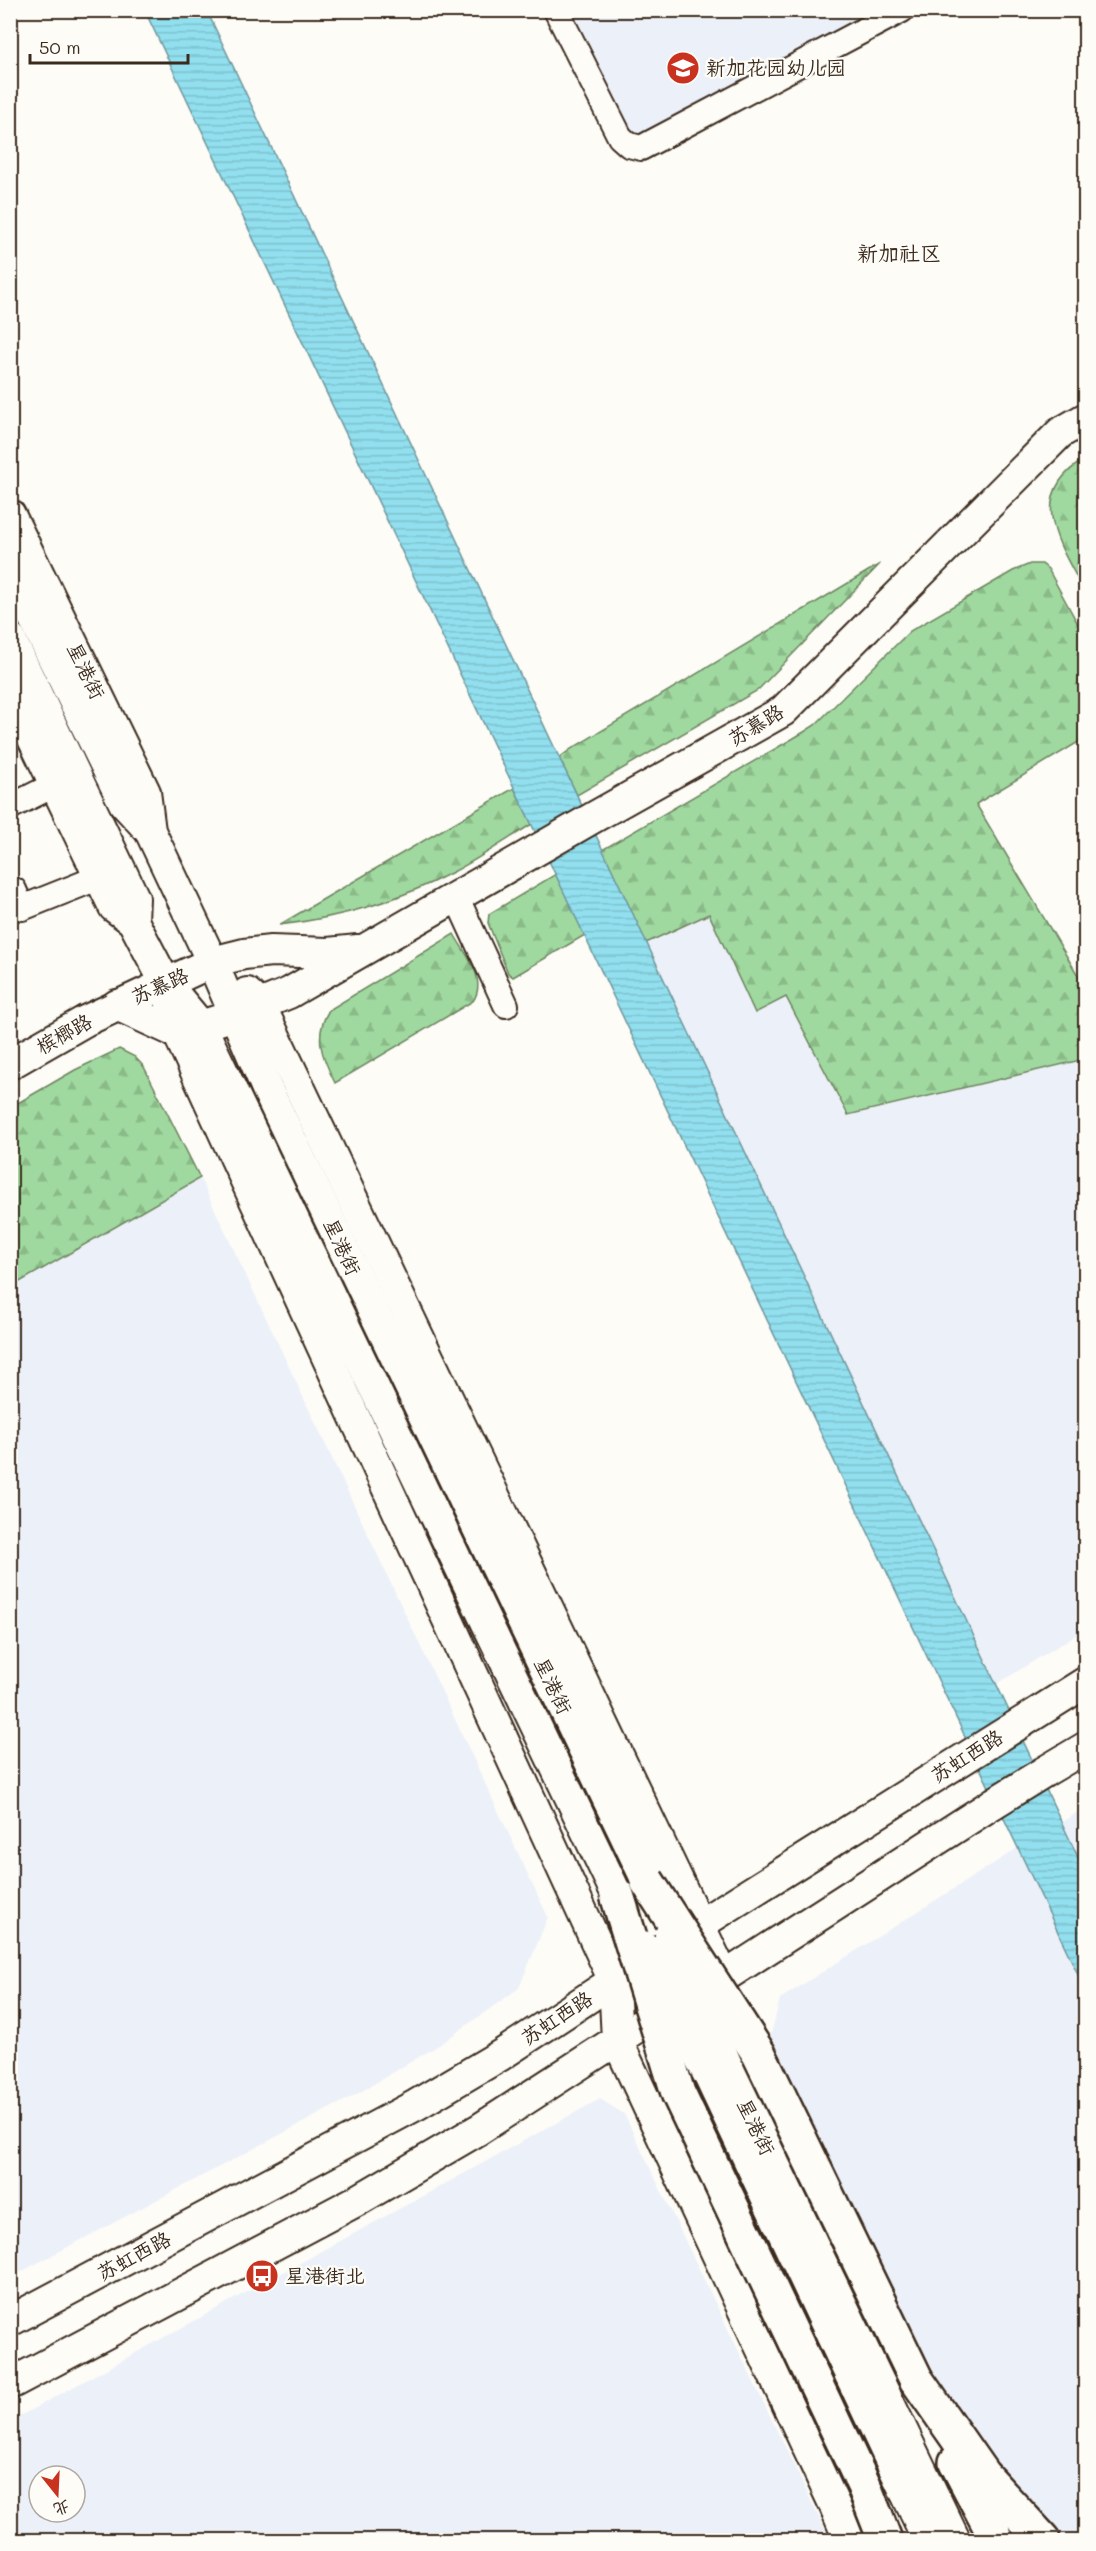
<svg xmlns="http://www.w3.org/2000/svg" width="1096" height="2551" font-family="Mali,'LXGW WenKai TC',sans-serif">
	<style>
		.built { fill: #ecf0f8; fill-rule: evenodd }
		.forest { fill: url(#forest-firs); stroke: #6d825e; stroke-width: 1.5 }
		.water { fill: url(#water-rules); stroke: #6f979b; stroke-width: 1.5 }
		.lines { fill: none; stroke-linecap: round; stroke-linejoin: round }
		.minor-casing { stroke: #3b2a1e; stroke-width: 28 }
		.major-casing { stroke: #3b2a1e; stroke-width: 34 }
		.highway-casing { stroke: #3b2a1e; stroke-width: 38 }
		.minor { stroke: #fdfcf7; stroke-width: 24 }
		.major { stroke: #fdfcf7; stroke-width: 30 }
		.highway { stroke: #fdfcf7; stroke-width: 33 }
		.major-bridge-casing { stroke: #3b2a1e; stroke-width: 34; stroke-linecap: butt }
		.highway-bridge-casing { stroke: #3b2a1e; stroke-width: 38; stroke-linecap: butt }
		.major-bridge { stroke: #fdfcf7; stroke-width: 30 }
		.highway-bridge { stroke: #fdfcf7; stroke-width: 33 }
		.labels { text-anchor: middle; stroke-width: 4.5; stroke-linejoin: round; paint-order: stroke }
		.poi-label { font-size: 20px; fill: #3b2a1e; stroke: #fdfcf7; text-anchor: start }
		.street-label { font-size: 20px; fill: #3b2a1e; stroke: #fdfcf7 }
		.neighbourhood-label { font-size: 21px; fill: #3b2a1e; stroke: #fdfcf7 }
	</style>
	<defs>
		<pattern id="forest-firs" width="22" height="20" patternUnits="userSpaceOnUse" patternTransform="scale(1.5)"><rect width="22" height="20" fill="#9fd99f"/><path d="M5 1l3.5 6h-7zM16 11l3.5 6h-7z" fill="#8aba88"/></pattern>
		<pattern id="water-rules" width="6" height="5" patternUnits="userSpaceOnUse" patternTransform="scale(1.5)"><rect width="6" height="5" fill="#91dfef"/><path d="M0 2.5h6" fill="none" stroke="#7ec0cc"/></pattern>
	</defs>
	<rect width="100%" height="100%" fill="#fdfcf7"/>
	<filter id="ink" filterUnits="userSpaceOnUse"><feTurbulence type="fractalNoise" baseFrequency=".0167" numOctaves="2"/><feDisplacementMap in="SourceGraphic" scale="12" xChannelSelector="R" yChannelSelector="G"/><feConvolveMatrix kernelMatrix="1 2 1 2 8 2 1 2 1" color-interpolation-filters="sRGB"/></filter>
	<g filter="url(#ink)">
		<g class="built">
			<path d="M 566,11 L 882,11 L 646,134 L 634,134 L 622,126 Z"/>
			<path d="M 709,914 L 754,1012 L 786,997 L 848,1115 L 1085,1059 L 1085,1629 L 997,1684 L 646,943 Z"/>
			<path d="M 200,1178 L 548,1917 L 519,1988 L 439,2045 L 357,2094 L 11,2277 L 10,1287 Z"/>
			<path d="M 1085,1807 L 1085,1872 L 1062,1822 Z"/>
			<path d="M 1018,1848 L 1085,1989 L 1085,2540 L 1014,2540 L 768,2046 L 780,1999 Z"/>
			<path d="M 600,2099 L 624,2114 L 830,2540 L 11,2540 L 11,2421 ZM 39,2476 L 75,2476 L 75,2512 L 39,2512 Z"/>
		</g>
		<g class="forest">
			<path d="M 1085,459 L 1085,592 C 1060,546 1024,495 1085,459 Z"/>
			<path d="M 880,564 L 758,690 L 577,795 L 559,758 L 571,749 Z"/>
			<path d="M 1030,564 L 1042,564 L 1048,569 L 1085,637 L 1085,738 L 976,804 L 1085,987 L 1085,1059 L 848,1115 L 786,997 L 755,1013 L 709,914 L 646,943 L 602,850 L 804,732 L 815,725 L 910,631 L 1013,571 Z"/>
			<path d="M 514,788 L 532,824 C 506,840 480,858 453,872 C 398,901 340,918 279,925 Z"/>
			<path d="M 556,874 L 585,935 L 513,977 L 508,973 L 488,923 L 489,914 Z"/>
			<path d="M 454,934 C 465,954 488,979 473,1001 L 335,1083 C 322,1057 313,1036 329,1010 Z"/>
			<path d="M 119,1049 L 135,1057 L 144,1067 L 200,1178 L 11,1287 L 11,1107 L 75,1070 Z"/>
		</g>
		<path class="water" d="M 145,11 L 207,11 L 1085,1872 L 1085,1989 Z"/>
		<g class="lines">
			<defs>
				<g id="minor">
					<path d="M 556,10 L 620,137 L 629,145 L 641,148 L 902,10"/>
					<path d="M 10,807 L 56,784"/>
					<path d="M 14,890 L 22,908 L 100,877"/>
					<path d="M 456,896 L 506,1005"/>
				</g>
				<g id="major">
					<path d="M 10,515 L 145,792 L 150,831 L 212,962 L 267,1089 L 647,1881"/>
					<path d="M 10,570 L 124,803 L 150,831"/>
					<path d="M 10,638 L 134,898 L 133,921"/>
					<path d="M 10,691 L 114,907 L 133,921 L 166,984 L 201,1026 L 617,1895"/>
					<path d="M 166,984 L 178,1033 L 614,1981 L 617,2040 L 834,2504 L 849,2540"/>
					<path d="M 247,993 L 260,1005 L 724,1977"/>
					<path d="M 117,1005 L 178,1033 L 235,1015 L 289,993 L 596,816 L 783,711 L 1060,433 L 1086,418"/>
					<path d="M 10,1064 L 85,1021 L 212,962 L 244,954 L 271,951 L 328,953 L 358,950"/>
					<path d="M 1044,1772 L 1086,1747"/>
					<path d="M 10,2321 L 416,2105 L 501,2055 L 699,1925 L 1086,1682"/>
					<path d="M 10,2384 L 360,2199 L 478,2130 L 665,2009 L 724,1977 L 994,1803"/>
				</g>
				<g id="highway">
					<path d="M 916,2379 L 983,2475 L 1043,2540"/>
					<path d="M 956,2462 L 997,2540"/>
				</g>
			</defs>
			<use href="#minor" class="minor-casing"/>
			<use href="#major" class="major-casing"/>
			<use href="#highway" class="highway-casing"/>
			<use href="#minor" class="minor"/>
			<use href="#major" class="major"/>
			<use href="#highway" class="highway"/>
			<defs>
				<g id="major-bridge">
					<path d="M 994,1803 L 1044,1772"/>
					<path d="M 670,1935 L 730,2072 L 955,2540"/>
					<path d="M 643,1946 L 711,2080 L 928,2540"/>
				</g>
				<g id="highway-bridge">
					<path d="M 647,1881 L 759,2054 L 916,2379"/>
					<path d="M 617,1895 L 678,2093 L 864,2486 L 885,2540"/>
				</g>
			</defs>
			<use href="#major-bridge" class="major-bridge-casing"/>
			<use href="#highway-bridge" class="highway-bridge-casing"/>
			<use href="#major-bridge" class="major-bridge"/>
			<use href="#highway-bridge" class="highway-bridge"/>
		</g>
	</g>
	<defs>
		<symbol id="school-disc" viewBox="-11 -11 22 22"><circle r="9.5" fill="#c8321e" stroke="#fdfcf7"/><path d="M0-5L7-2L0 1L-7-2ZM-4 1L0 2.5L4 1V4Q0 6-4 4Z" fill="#fff"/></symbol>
		<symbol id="bus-disc" viewBox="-11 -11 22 22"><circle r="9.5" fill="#c8321e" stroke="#fdfcf7"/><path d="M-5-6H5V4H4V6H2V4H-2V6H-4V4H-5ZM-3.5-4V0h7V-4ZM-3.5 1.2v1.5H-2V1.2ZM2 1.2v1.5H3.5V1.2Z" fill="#fff"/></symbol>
	</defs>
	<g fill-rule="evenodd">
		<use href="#school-disc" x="664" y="49" width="38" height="38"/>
		<use href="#bus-disc" x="243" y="2257" width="38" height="38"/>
	</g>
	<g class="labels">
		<g class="poi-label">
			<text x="706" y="75">新加花园幼儿园</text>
			<text x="285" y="2283">星港街北</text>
		</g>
		<g class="street-label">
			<text transform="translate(86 671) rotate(64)" y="7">星港街</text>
			<text transform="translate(756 725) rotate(-31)" y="7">苏慕路</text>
			<text transform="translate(160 986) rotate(-24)" y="7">苏慕路</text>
			<text transform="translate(64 1034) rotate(-29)" y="7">槟榔路</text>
			<text transform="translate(342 1247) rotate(65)" y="7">星港街</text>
			<text transform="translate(553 1686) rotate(64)" y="7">星港街</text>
			<text transform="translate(967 1756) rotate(-32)" y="7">苏虹西路</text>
			<text transform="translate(557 2018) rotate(-33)" y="7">苏虹西路</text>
			<text transform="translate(756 2127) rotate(64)" y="7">星港街</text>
			<text transform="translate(134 2256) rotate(-28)" y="7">苏虹西路</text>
		</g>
		<g class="neighbourhood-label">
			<text x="899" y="261">新加社区</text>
		</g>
	</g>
	<rect width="1096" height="2551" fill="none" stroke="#fdfcf7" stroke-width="36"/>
	<rect x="18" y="18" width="1060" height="2515" fill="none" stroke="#3b2a1e" stroke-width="2" filter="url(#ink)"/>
	<g transform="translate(57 2494) rotate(162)"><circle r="28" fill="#fdfcf7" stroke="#afa8a0" stroke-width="1.5"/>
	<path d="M0-4.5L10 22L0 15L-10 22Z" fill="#c8321e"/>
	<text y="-9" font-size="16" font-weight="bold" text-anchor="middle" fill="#3b2a1e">北</text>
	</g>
	<path d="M30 54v9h158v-9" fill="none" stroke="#3b2a1e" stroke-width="3"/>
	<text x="39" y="54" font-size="18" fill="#3b2a1e" stroke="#fdfcf7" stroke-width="4.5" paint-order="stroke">50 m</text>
</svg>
